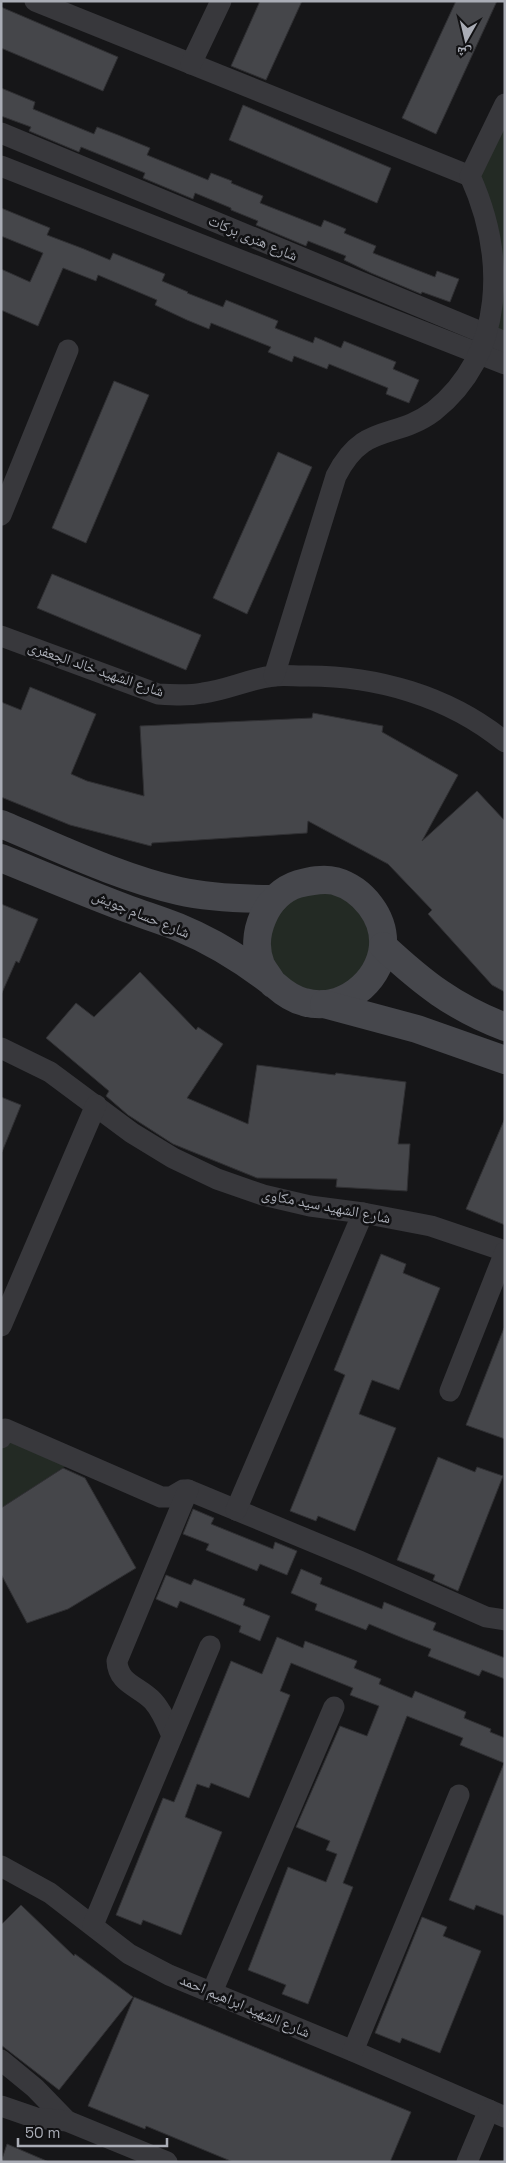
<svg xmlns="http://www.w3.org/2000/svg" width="506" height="2163" font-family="'Space Grotesk','Noto Naskh Arabic',sans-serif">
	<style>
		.green { fill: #232a24 }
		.building { fill: #45464a; stroke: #303033 }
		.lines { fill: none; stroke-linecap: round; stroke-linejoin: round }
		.street { stroke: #38383c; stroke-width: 21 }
		.secondary { stroke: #46474c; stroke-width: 28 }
		.labels { text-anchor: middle; stroke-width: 5; stroke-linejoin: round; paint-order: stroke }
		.street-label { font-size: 15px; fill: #aaadb6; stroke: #111113 }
	</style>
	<rect width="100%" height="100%" fill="#161618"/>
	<g class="green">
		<path d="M 505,104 L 505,342 L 490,336 L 494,316 L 470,176 Z"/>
		<path d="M 291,886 L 354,890 L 383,946 L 346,999 L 273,984 L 261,919 Z"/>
		<path d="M 1,1438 L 75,1460 L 1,1508 Z"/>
	</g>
	<g class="building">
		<path d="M 260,1 L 302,1 L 266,80 L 231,66 Z"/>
		<path d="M 456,1 L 497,1 L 436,134 L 402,118 Z"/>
		<path d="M 1,7 L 118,57 L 103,91 L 1,48 Z"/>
		<path d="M 1,88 L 35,102 L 33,109 L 94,134 L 97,127 L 118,135 L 150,148 L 147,155 L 208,180 L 211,173 L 232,181 L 231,183 L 263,196 L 260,203 L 321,227 L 324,220 L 346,229 L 344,233 L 376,246 L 373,253 L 435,277 L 437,271 L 459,279 L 450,302 L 422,292 L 421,294 L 371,273 L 344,260 L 346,256 L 308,241 L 306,246 L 256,225 L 258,221 L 231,210 L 231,208 L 195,193 L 193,199 L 143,178 L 145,173 L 81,147 L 79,152 L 29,131 L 31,127 L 1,116 Z"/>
		<path d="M 243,105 L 391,168 L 377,203 L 229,140 Z"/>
		<path d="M 1,208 L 50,228 L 47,235 L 84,249 L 110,260 L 113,253 L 165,274 L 162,281 L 188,292 L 187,293 L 223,307 L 226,300 L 278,321 L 275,328 L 313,343 L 315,337 L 341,348 L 344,341 L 396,362 L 393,369 L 419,380 L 409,403 L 386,394 L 388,388 L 329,364 L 327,369 L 294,356 L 292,362 L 268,352 L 271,347 L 211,323 L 209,329 L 187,320 L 155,305 L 157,300 L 98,275 L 96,281 L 63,268 L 38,326 L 1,310 L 1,269 L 30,282 L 43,253 L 1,236 Z"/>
		<path d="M 114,381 L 149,395 L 86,543 L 52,528 Z"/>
		<path d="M 278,452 L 312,467 L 247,614 L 213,598 Z"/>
		<path d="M 52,574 L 201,635 L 186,670 L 37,608 Z"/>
		<path d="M 30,687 L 96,714 L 71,774 L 87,781 L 144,796 L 140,726 L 312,718 L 313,713 L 383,726 L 382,732 L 458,775 L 422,841 L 477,791 L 505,821 L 505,992 L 492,985 L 428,914 L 432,910 L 388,864 L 308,821 L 307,833 L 152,843 L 151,846 L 70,825 L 1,797 L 1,702 L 21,710 Z"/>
		<path d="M 1,904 L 38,919 L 19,963 L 16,961 L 1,995 Z"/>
		<path d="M 140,972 L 196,1030 L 198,1027 L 223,1044 L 187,1098 L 248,1124 L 257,1065 L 335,1075 L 336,1073 L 406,1082 L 398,1144 L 410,1144 L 407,1191 L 336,1187 L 337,1179 L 257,1178 L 173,1144 L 128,1115 L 106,1096 L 109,1091 L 46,1038 L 76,1003 L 94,1017 Z"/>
		<path d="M 1,1097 L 21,1105 L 2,1152 L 1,1152 Z"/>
		<path d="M 505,1118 L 505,1225 L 466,1209 Z"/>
		<path d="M 381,1254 L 406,1264 L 403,1273 L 440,1288 L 399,1390 L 372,1380 L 359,1414 L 396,1428 L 355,1531 L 318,1516 L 316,1521 L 290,1511 L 345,1375 L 334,1370 Z"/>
		<path d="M 504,1328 L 505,1329 L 505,1439 L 466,1425 Z"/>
		<path d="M 438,1457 L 475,1472 L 477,1467 L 503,1476 L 458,1591 L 433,1580 L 435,1575 L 397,1560 Z"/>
		<path d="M 63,1468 L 85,1478 L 136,1568 L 68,1609 L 27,1623 L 1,1574 L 1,1508 Z"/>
		<path d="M 193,1509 L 214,1518 L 211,1524 L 273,1549 L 275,1542 L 297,1551 L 287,1575 L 260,1564 L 257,1571 L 206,1550 L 209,1544 L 183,1534 Z"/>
		<path d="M 301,1569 L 322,1578 L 320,1584 L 382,1609 L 384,1602 L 406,1611 L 436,1623 L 433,1630 L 505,1658 L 505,1679 L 482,1670 L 479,1676 L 428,1656 L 431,1649 L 405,1639 L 369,1624 L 366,1630 L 315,1610 L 317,1604 L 291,1593 Z"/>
		<path d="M 166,1575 L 191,1585 L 194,1579 L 245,1599 L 243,1605 L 270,1616 L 260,1641 L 239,1632 L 241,1626 L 180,1601 L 177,1608 L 156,1599 Z"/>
		<path d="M 277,1637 L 303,1648 L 305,1641 L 357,1661 L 354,1668 L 381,1679 L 379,1684 L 412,1698 L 415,1691 L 466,1712 L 464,1718 L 491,1729 L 490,1732 L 505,1738 L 505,1916 L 476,1905 L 474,1910 L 449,1900 L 504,1763 L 460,1745 L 463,1738 L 407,1716 L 343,1883 L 353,1887 L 308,2004 L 282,1994 L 286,1985 L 248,1970 L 288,1867 L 326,1882 L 337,1854 L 326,1850 L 330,1841 L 296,1827 L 340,1726 L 367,1736 L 379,1706 L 350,1695 L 353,1688 L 291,1663 L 280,1691 L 290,1695 L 249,1798 L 211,1783 L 209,1788 L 197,1784 L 185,1817 L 222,1832 L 181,1935 L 143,1920 L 141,1925 L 116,1915 L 163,1798 L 174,1802 L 231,1661 L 262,1674 Z"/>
		<path d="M 21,1905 L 74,1956 L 75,1954 L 133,1997 L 59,2090 L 1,2045 L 1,1925 Z"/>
		<path d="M 422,1917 L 447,1927 L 443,1936 L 481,1951 L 440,2053 L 402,2038 L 400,2043 L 375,2033 Z"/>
		<path d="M 134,1997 L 411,2112 L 390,2162 L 233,2162 L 146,2126 L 145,2129 L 88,2106 Z"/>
		<path d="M 7,2144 L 49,2162 L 1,2162 Z"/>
	</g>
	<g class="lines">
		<g class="street">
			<path d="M 35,1 L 470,176"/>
			<path d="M 191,64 L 221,1"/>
			<path d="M 1,133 L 505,342"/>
			<path d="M 1,166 L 505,364"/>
			<path d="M 1,515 L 68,350"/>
			<path d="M 1,636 L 158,694 C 173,695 188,696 203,693 C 227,690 249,679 273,676 C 283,675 294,676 303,676 C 375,675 449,696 505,742"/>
			<path d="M 274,676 L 336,476 C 364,421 394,441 434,411 C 506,353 506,256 470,176 L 505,104"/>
			<path d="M 1,1048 L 50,1072 L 132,1133 L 173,1158 L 217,1179 L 263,1195 L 310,1206 L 363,1213 L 431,1226 L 505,1251"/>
			<path d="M 1,1326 L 96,1105"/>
			<path d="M 450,1391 L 505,1252"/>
			<path d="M 1,1438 L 5,1429 L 161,1497 L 171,1497 L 183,1490 L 188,1490 L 359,1561 L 486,1617 L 505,1620"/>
			<path d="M 236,1510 L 363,1213"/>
			<path d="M 172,1736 C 167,1724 162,1711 153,1701 C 139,1686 118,1684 117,1661 L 188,1490"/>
			<path d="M 1,1866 L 50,1893 L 129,1954 L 169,1975 L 353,2051 L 505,2117"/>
			<path d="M 93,1925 L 210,1646"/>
			<path d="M 212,1992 L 334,1707"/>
			<path d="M 353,2051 L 459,1795"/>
			<path d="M 1,2060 L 35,2088 L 67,2121"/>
			<path d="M 1,2106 L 36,2118 L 67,2121 L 167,2162"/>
			<path d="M 467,2162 L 489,2110"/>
		</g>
		<g class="secondary">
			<path d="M 1,824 C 59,848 118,877 179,891 C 210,898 242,899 274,899"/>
			<path d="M 1,858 C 43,875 85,893 128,909 C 144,915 161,920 178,927 C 212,941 246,962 275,985 C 284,993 292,999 304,1002 C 340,1013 380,983 383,946 C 385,917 363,889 335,881 C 323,878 310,881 298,884 C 266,894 249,935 261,965 C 264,971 270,978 273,984"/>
			<path d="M 383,946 C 423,983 453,1007 505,1027"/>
			<path d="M 324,1004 L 417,1029 L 505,1060"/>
		</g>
	</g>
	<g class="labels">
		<g class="street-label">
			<text transform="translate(253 238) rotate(23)" y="5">شارع هنرى بركات</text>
			<text transform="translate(96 669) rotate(19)" y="5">شارع الشهيد خالد الجعفرى</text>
			<text transform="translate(141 914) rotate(22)" y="5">شارع حسام جويش</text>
			<text transform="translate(326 1206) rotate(11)" y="5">شارع الشهيد سيد مكاوى</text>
			<text transform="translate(245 2006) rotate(23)" y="5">شارع الشهيد ابراهيم احمد</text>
		</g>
	</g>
	<rect width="506" height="2163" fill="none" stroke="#aaadb6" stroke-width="5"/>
	<g transform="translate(466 40) rotate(188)" stroke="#111113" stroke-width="4" paint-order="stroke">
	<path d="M0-4L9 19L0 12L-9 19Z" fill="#aaadb6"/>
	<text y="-8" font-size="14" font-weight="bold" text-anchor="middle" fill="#aaadb6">ش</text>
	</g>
	<path d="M18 2138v8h149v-8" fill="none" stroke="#aaadb6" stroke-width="2.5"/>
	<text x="25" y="2138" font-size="15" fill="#aaadb6" stroke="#111113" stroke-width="4" paint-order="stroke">50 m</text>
</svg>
